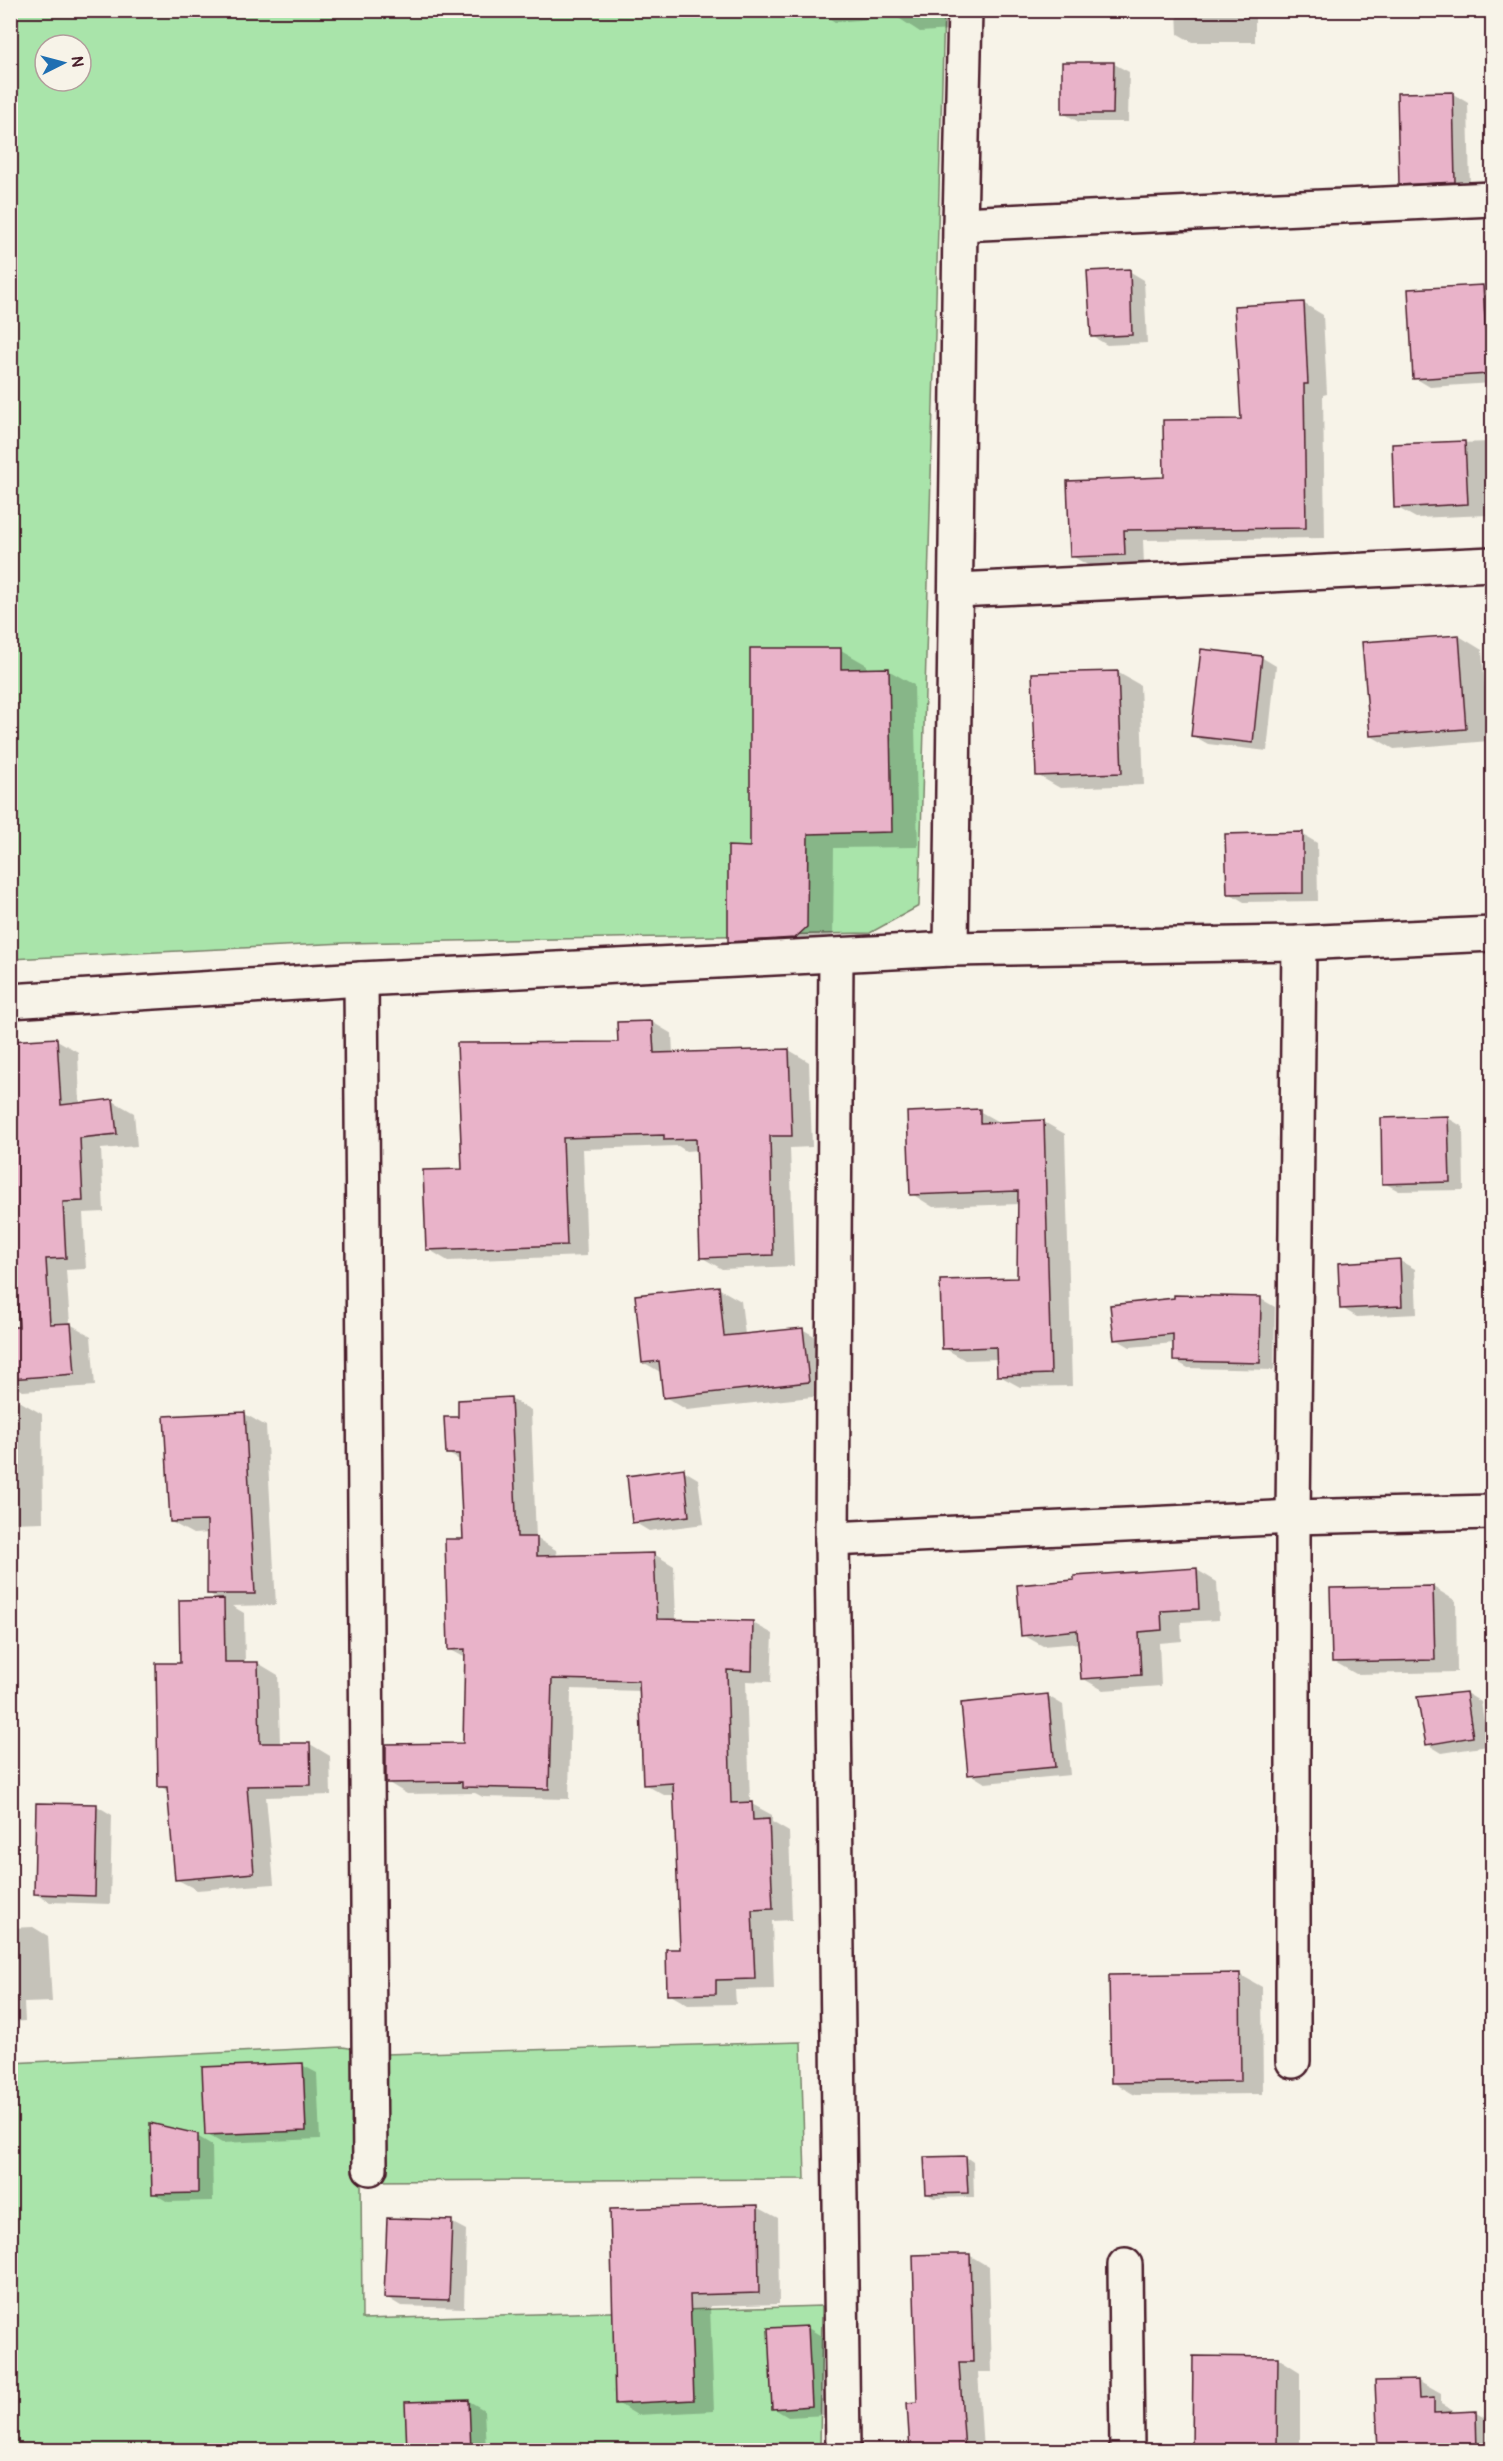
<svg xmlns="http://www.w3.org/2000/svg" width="1503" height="2461" font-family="Pangolin,sans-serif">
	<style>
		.green { fill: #a9e4aa; stroke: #7a826a; stroke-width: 1.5; fill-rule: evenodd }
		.shadow { fill: #0003 }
		.building { fill: #e9b3c9; stroke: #4a1f2b; stroke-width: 1.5 }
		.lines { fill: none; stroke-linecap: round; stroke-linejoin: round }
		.minor-casing { stroke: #4a1f2b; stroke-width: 38 }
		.minor { stroke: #f7f3e8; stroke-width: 33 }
	</style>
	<rect width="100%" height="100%" fill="#f7f3e8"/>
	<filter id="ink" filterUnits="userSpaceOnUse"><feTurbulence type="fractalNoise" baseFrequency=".0167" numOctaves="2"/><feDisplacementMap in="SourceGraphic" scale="12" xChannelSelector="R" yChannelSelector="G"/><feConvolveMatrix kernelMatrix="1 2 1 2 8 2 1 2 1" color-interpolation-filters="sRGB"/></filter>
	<g filter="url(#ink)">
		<g class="green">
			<path d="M 11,11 L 944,11 L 919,906 L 870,933 L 345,943 L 11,959 ZM 45,45 L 81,45 L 81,81 L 45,81 Z"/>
			<path d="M 801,2042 L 805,2179 L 361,2181 L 362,2319 L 822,2306 L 820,2450 L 11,2450 L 10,2063 L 343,2047 L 384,2054 Z"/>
		</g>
		<g class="shadow">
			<path d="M 816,10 L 950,10 L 952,30 L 920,32 L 897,17 L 835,22 Z"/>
			<path d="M 1177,10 L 1255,10 L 1255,42 L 1192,42 L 1178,34 Z"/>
			<path d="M 1114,64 L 1129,72 L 1128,122 L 1079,122 L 1063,113 Z"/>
			<path d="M 1453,94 L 1468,103 L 1470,190 L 1416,192 L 1401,184 Z"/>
			<path d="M 1129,271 L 1144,280 L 1147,343 L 1107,345 L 1092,336 Z"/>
			<path d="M 1492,286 L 1492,383 L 1430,387 L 1415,378 L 1410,290 Z"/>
			<path d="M 1303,303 L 1323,315 L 1327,394 L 1323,395 L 1325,538 L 1143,540 L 1144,565 L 1091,567 L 1072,556 L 1165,478 L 1243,421 Z"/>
			<path d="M 1492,442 L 1492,504 L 1487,504 L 1488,515 L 1416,518 L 1396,507 L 1393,445 Z"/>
			<path d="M 1459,636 L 1482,650 L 1489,741 L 1394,749 L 1371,736 Z"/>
			<path d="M 841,650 L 867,665 L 867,670 L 888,670 L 914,685 L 918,847 L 834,848 L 833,942 L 756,956 L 730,941 L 752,848 Z"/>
			<path d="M 1261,657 L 1276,666 L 1267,751 L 1208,744 L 1192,735 Z"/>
			<path d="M 1117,672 L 1140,685 L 1144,785 L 1060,788 L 1037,775 Z"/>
			<path d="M 1302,834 L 1317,843 L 1318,901 L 1244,902 L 1229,893 Z"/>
			<path d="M 652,1022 L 672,1034 L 673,1054 L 789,1050 L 809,1062 L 812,1147 L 790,1148 L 794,1266 L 722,1269 L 701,1257 L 698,1150 L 686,1151 L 678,1146 L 583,1149 L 587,1256 L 448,1261 L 428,1249 L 463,1171 L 619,1043 Z"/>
			<path d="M 57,1040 L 78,1052 L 80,1104 L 113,1101 L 134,1113 L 137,1146 L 101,1149 L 104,1212 L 83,1213 L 86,1269 L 66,1270 L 70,1324 L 91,1336 L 95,1386 L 23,1391 L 10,1384 L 10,1329 L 21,1328 L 17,1273 L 10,1274 L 10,1042 Z"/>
			<path d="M 979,1111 L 1002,1124 L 1044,1122 L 1065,1134 L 1072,1386 L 1020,1387 L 998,1375 L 998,1359 L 965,1360 L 944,1348 L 1018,1279 L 1020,1204 L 933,1207 L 912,1194 Z"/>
			<path d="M 1448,1118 L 1463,1127 L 1464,1190 L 1399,1191 L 1384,1183 Z"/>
			<path d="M 1400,1261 L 1415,1269 L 1417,1314 L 1357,1317 L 1342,1308 Z"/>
			<path d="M 718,1288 L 741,1301 L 745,1335 L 802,1329 L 825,1342 L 831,1395 L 687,1410 L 665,1397 L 662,1373 L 643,1362 Z"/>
			<path d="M 1261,1299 L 1275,1307 L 1274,1370 L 1188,1368 L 1174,1360 L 1174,1343 L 1130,1347 L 1116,1339 Z"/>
			<path d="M 511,1399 L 531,1410 L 536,1538 L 556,1550 L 557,1557 L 654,1554 L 674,1566 L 676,1621 L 753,1623 L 773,1634 L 771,1682 L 746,1681 L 750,1803 L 772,1815 L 772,1822 L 789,1832 L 792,1920 L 772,1921 L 774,1989 L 735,1990 L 736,2004 L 688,2005 L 669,1994 L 681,1950 L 675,1795 L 664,1795 L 644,1784 L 641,1691 L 571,1689 L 569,1799 L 483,1797 L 475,1793 L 407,1794 L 387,1782 L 464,1744 L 466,1658 L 449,1649 L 465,1540 L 461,1461 L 447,1453 L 460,1418 L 459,1401 Z"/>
			<path d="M 10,1401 L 19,1401 L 42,1414 L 43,1522 L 10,1523 Z"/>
			<path d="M 245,1414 L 266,1426 L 276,1605 L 232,1606 L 244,1613 L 245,1663 L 258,1663 L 278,1675 L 280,1744 L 310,1744 L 330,1756 L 331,1795 L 266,1797 L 274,1884 L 197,1890 L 176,1879 L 169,1792 L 160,1786 L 182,1664 L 221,1601 L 208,1593 L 209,1533 L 193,1534 L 171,1522 Z"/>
			<path d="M 683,1470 L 698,1479 L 704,1524 L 649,1531 L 634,1522 Z"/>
			<path d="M 1197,1570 L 1217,1582 L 1219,1620 L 1181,1622 L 1182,1641 L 1159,1643 L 1161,1686 L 1103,1690 L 1082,1678 L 1080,1643 L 1043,1646 L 1023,1635 Z"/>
			<path d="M 1433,1587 L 1456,1601 L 1457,1672 L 1356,1674 L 1333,1661 Z"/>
			<path d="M 1466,1693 L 1481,1702 L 1488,1746 L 1442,1753 L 1427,1744 Z"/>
			<path d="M 1048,1696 L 1063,1705 L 1070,1775 L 985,1783 L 970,1774 Z"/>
			<path d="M 97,1806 L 112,1815 L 110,1904 L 50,1902 L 35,1894 Z"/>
			<path d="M 33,1927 L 48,1936 L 52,2002 L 24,2003 L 25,2021 L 10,2022 L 10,1928 Z"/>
			<path d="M 1239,1974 L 1262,1987 L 1263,2094 L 1135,2095 L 1112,2082 Z"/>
			<path d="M 302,2065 L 317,2073 L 320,2139 L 222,2143 L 206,2134 Z"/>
			<path d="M 197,2136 L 212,2145 L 213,2201 L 168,2202 L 153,2193 Z"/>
			<path d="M 966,2157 L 973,2162 L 974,2197 L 934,2198 L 927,2194 Z"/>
			<path d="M 757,2207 L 778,2218 L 779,2304 L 710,2306 L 714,2411 L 637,2415 L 617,2403 L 611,2210 Z"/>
			<path d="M 451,2222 L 466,2230 L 464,2308 L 401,2306 L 386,2297 Z"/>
			<path d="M 969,2255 L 989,2267 L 992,2372 L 978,2372 L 983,2450 L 912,2450 L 918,2404 Z"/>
			<path d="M 808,2328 L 823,2337 L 827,2415 L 788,2417 L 773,2408 Z"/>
			<path d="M 1278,2358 L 1300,2372 L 1300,2450 L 1194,2450 Z"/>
			<path d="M 1418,2381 L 1441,2394 L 1441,2404 L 1457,2413 L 1476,2413 L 1492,2422 L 1492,2450 L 1379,2450 Z"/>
			<path d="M 469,2401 L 484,2410 L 486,2450 L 409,2450 Z"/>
		</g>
		<g class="building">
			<path d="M 1062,62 L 1114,62 L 1113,114 L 1062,114 Z"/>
			<path d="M 1453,92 L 1455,182 L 1399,185 L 1397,93 Z"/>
			<path d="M 1130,269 L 1132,335 L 1091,337 L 1087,271 Z"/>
			<path d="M 1483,285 L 1488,374 L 1413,379 L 1408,289 Z"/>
			<path d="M 1304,302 L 1308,384 L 1304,384 L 1306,528 L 1124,530 L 1125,555 L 1070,557 L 1067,481 L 1164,477 L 1163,420 L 1241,419 L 1234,306 Z"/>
			<path d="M 1465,441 L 1468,504 L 1394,508 L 1392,444 Z"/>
			<path d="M 1459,635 L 1466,729 L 1370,736 L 1362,642 Z"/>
			<path d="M 750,648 L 841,648 L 841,669 L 889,668 L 892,832 L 808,834 L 807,927 L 795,938 L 728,942 L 728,846 L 750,847 Z"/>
			<path d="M 1201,649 L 1262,656 L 1253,743 L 1191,736 Z"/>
			<path d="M 1118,671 L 1122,773 L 1036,776 L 1032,673 Z"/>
			<path d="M 1303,832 L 1303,893 L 1227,894 L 1225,834 Z"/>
			<path d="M 652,1021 L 654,1053 L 789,1049 L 792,1136 L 770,1136 L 773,1255 L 700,1258 L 696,1139 L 664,1140 L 664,1135 L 563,1138 L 567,1245 L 426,1250 L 423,1170 L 462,1169 L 457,1043 L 618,1042 L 617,1022 Z"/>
			<path d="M 57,1038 L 61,1105 L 113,1099 L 117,1134 L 80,1138 L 83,1201 L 63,1202 L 66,1258 L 46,1259 L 50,1324 L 71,1323 L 75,1374 L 10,1379 L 10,1327 L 19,1327 L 15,1261 L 10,1261 L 10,1041 Z"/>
			<path d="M 980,1109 L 980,1123 L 1044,1120 L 1051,1374 L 997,1376 L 996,1347 L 942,1349 L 940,1280 L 1017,1278 L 1018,1191 L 910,1195 L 907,1112 Z"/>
			<path d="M 1448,1116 L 1450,1182 L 1382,1184 L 1381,1118 Z"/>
			<path d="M 1400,1259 L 1402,1306 L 1340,1309 L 1338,1263 Z"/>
			<path d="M 719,1286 L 724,1336 L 803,1328 L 809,1382 L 663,1398 L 659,1361 L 642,1363 L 635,1295 Z"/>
			<path d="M 1174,1295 L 1261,1297 L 1260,1363 L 1173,1361 L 1173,1334 L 1114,1340 L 1110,1305 L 1174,1298 Z"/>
			<path d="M 511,1397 L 517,1537 L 537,1537 L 537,1556 L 654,1553 L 657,1619 L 753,1621 L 752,1671 L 727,1670 L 731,1803 L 752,1802 L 753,1820 L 769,1819 L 773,1909 L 752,1910 L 755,1979 L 716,1980 L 716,1994 L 667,1995 L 666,1949 L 680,1949 L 673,1783 L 643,1785 L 639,1681 L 552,1679 L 549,1789 L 462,1787 L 462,1782 L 386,1783 L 386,1744 L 463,1743 L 465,1649 L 448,1650 L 445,1539 L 463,1539 L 459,1454 L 446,1454 L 444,1417 L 458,1417 L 458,1400 Z"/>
			<path d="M 245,1412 L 255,1594 L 207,1594 L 207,1521 L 170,1522 L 164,1416 Z"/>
			<path d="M 684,1468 L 689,1516 L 632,1523 L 627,1476 Z"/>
			<path d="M 1197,1568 L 1199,1609 L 1161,1611 L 1162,1630 L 1139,1632 L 1141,1675 L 1081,1679 L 1077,1630 L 1021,1636 L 1017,1585 L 1074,1580 L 1074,1576 Z"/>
			<path d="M 1433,1586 L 1435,1660 L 1332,1662 L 1330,1588 Z"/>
			<path d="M 224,1599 L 225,1662 L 258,1662 L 260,1743 L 310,1743 L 311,1785 L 247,1786 L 254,1873 L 175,1880 L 167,1787 L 158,1787 L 156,1663 L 180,1663 L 179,1600 Z"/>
			<path d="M 1466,1692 L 1473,1737 L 1426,1745 L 1417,1697 Z"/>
			<path d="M 1048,1694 L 1055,1767 L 968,1775 L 961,1703 Z"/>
			<path d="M 36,1803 L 97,1804 L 95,1896 L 34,1894 Z"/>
			<path d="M 1240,1973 L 1241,2081 L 1111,2083 L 1109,1975 Z"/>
			<path d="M 303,2063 L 306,2131 L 205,2135 L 202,2067 Z"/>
			<path d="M 150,2123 L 198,2134 L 198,2193 L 152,2194 Z"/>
			<path d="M 966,2156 L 968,2193 L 926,2194 L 924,2157 Z"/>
			<path d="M 758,2205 L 759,2293 L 690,2295 L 694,2400 L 615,2404 L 610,2209 Z"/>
			<path d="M 387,2218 L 452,2220 L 449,2300 L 384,2298 Z"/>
			<path d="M 943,2254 L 970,2254 L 973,2362 L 959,2362 L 965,2451 L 910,2451 L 907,2403 L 917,2402 L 913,2255 Z"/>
			<path d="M 808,2326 L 812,2406 L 772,2409 L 768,2328 Z"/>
			<path d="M 1193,2356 L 1278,2357 L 1277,2451 L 1192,2451 Z"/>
			<path d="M 1418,2380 L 1419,2399 L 1434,2398 L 1434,2413 L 1476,2411 L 1477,2451 L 1378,2451 L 1375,2381 Z"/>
			<path d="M 469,2400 L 471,2451 L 407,2451 L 405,2402 Z"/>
		</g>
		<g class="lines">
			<defs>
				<g id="minor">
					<path d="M 960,224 L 1492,199"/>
					<path d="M 957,590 L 1492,564"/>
					<path d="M 951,949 L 960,224 L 965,10"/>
					<path d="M 836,956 L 832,1539 L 843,2450"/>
					<path d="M 361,979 L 370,2168"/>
					<path d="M 10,1001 L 361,979 L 951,949 L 1299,943 L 1492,934"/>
					<path d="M 832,1539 L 1293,1517 L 1492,1512"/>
					<path d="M 1293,2061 L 1293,1517 L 1299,943"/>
					<path d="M 1125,2265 L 1127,2450"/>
				</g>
			</defs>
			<use href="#minor" class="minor-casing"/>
			<use href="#minor" class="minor"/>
		</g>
	</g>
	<rect width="1503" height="2461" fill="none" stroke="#f7f3e8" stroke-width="36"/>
	<rect x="18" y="18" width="1467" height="2425" fill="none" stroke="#4a1f2b" stroke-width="2" filter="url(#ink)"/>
	<g transform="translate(63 63) rotate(84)"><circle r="28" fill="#f7f3e8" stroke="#b29e9c" stroke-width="1.5"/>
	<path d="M0-4.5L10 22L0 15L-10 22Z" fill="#1f6fb2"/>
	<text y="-9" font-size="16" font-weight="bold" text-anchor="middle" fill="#4a1f2b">N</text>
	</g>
</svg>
